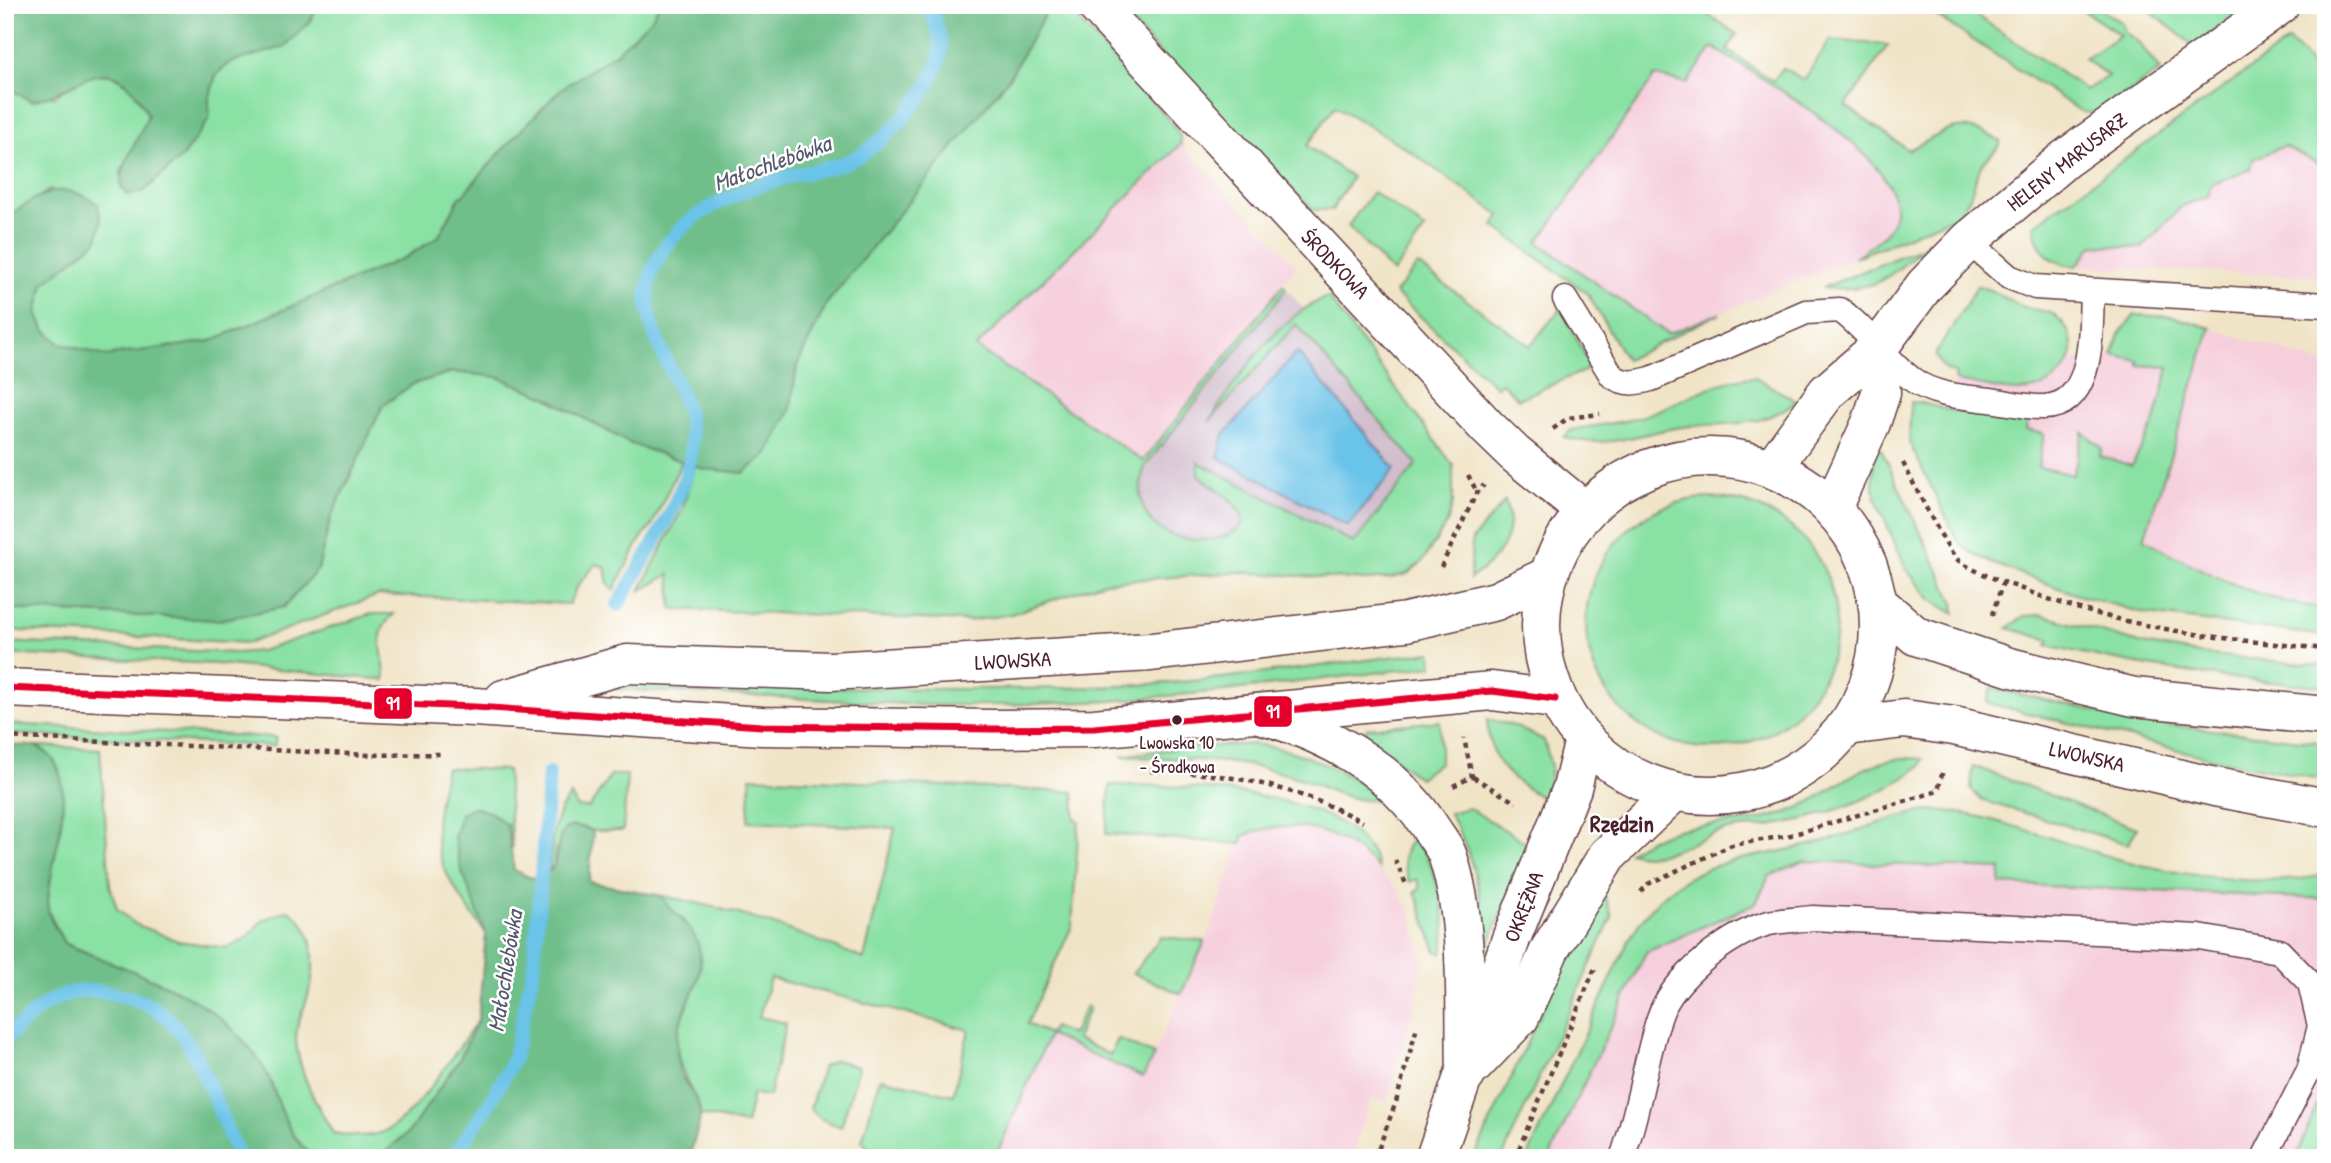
<svg xmlns="http://www.w3.org/2000/svg" width="2331" height="1163" font-family="'Patrick Hand',sans-serif">
	<style>
		.built { fill: #f5cfdb }
		.industrial { fill: #d1bdcc }
		.green { fill: #8ae1a4; stroke: #6a8068; stroke-width: 2 }
		.forest { fill: #6fbf8a; stroke: #5c6f5a; stroke-width: 2 }
		.water { fill: #6ac3e8; stroke: #5a718a; stroke-width: 2 }
		.lines { fill: none; stroke-linecap: round; stroke-linejoin: round }
		.stream { stroke: #6ac3e8; stroke-width: 14 }
		.service-casing { stroke: #633d42; stroke-width: 27 }
		.minor-casing { stroke: #633d42; stroke-width: 41 }
		.tertiary-casing { stroke: #633d42; stroke-width: 41 }
		.primary-casing { stroke: #633d42; stroke-width: 41 }
		.path { stroke: #633d42; stroke-width: 4.5; stroke-dasharray: 5 5; stroke-linecap: butt }
		.service { stroke: #fff; stroke-width: 24 }
		.minor { stroke: #fff; stroke-width: 38 }
		.tertiary { stroke: #fff; stroke-width: 38 }
		.primary { stroke: #fff; stroke-width: 38 }
		.bus-1-casing { stroke: #fff; stroke-width: 12 }
		.bus-1 { stroke: #e4002b; stroke-width: 7 }
		.bus-dot { fill: #4a1f2b; stroke: #fff; stroke-width: 2.5 }
		.labels { text-anchor: middle; stroke-width: 5; stroke-linejoin: round; paint-order: stroke }
		.bus-label { font-size: 19px; fill: #4a1f2b; stroke: #fff }
		.street-label { font-size: 21px; fill: #4a1f2b; stroke: #fff }
		.water-label { font-size: 23px; font-style: italic; fill: #55586d; stroke: #fff }
		.neighbourhood-label { font-size: 23px; font-weight: bold; fill: #4a1f2b; stroke: #fff }
		.line-badge { stroke: #fff; stroke-width: 2.5 }
		.badge-label { font-size: 19px; text-anchor: middle; font-weight: bold; fill: #fff }
	</style>
	<rect width="100%" height="100%" fill="#fff"/>
	<filter id="ink" filterUnits="userSpaceOnUse"><feTurbulence type="fractalNoise" baseFrequency=".0143" numOctaves="2"/><feDisplacementMap in="SourceGraphic" scale="14" xChannelSelector="R" yChannelSelector="G"/><feConvolveMatrix kernelMatrix="1 2 1 2 8 2 1 2 1" color-interpolation-filters="sRGB"/></filter>
	<filter id="wash" filterUnits="userSpaceOnUse"><feTurbulence type="fractalNoise" baseFrequency=".00686" numOctaves="4" result="noise"/><feDisplacementMap in="SourceGraphic" scale="28" xChannelSelector="R" yChannelSelector="G"/><feGaussianBlur stdDeviation="1.57" result="paint"/><feColorMatrix in="noise" values="0 0 0 0 0 0 0 0 0 0 0 0 0 0 0 0 0 1.4 0 .05"/><feComposite in="paint" operator="in"/></filter>
	<g filter="url(#wash)">
		<rect width="100%" height="100%" fill="#f0e4c6"/>
		<g class="built">
			<path d="M 1678,23 L 1843,133 L 1959,215 L 1668,334 L 1531,237 Z"/>
			<path d="M 2326,123 L 2326,277 L 2066,266 L 2041,249 L 2035,237 L 2034,225 Z"/>
			<path d="M 1181,144 L 1297,266 L 1143,461 L 976,347 Z"/>
			<path d="M 2211,328 L 2326,364 L 2326,608 L 2282,600 L 2193,565 L 2144,539 L 1951,411 L 1955,373 L 1956,381 L 2028,391 L 2067,370 L 2071,360 L 2101,363 L 2103,353 L 2140,361 L 2139,365 L 2198,368 Z"/>
			<path d="M 1278,824 L 1300,826 L 1352,845 L 1396,887 L 1410,910 L 1418,938 L 1422,959 L 1420,983 L 1387,1102 L 1371,1098 L 1352,1158 L 995,1158 L 1049,1034 L 1144,1077 L 1210,930 L 1242,836 Z"/>
			<path d="M 1804,861 L 2295,882 L 2326,875 L 2326,1158 L 1527,1158 L 1630,938 Z"/>
		</g>
		<path class="industrial" d="M 1283,285 L 1440,462 L 1363,561 L 1176,549 L 1109,507 Z"/>
		<g class="green">
			<path d="M 5,5 L 11,5 L 16,36 L 11,76 L 54,97 C 97,64 123,65 148,115 L 139,140 L 120,174 L 143,192 L 183,156 L 209,119 L 209,99 L 216,75 L 229,63 L 252,55 L 309,23 L 319,5 L 659,5 L 652,18 L 617,52 L 560,90 L 509,143 L 458,200 L 439,236 L 406,257 L 211,341 L 105,356 L 59,343 L 44,329 L 37,313 L 44,283 L 97,241 L 51,189 L 5,218 Z"/>
			<path d="M 1050,5 L 1072,5 L 1081,23 L 1168,119 L 1180,135 L 1181,144 L 976,347 L 1143,461 L 1283,285 L 1286,289 L 1145,466 C 1115,560 1252,549 1242,516 C 1236,499 1211,486 1199,475 L 1198,462 L 1354,543 L 1417,464 L 1296,324 L 1209,422 C 1235,380 1281,313 1328,297 L 1453,465 L 1453,503 L 1447,523 L 1422,562 L 1407,574 L 1391,578 L 1366,580 L 1240,572 L 1105,582 L 1011,614 L 969,621 L 672,609 L 670,574 L 640,591 L 683,507 L 695,466 L 744,473 L 790,411 L 797,365 L 827,303 L 1009,78 Z"/>
			<path d="M 1117,5 L 1694,5 L 1737,34 L 1727,50 L 1773,81 L 1783,68 L 1804,80 L 1830,40 L 1888,45 L 1846,106 L 1908,150 C 1951,131 1955,115 2000,141 L 2000,145 L 1981,165 L 1969,199 L 1959,215 L 1854,258 C 1871,245 1897,231 1895,206 C 1893,151 1756,76 1713,47 L 1687,83 L 1655,76 L 1538,242 L 1668,334 L 1720,313 L 1626,360 L 1588,294 L 1494,226 L 1500,215 L 1401,145 L 1335,106 L 1307,146 L 1352,177 L 1332,210 L 1313,210 L 1179,75 Z"/>
			<path d="M 1920,5 L 1961,5 L 2086,90 L 2108,76 L 2085,59 L 2120,35 L 2075,5 L 2094,5 L 2122,23 L 2125,32 L 2139,43 L 2160,70 L 2105,110 L 2095,113 L 2082,112 Z"/>
			<path d="M 2142,5 L 2251,5 L 2194,46 Z"/>
			<path d="M 2288,41 C 2331,73 2326,117 2326,168 L 2284,146 L 2253,159 L 2251,169 L 2211,185 L 2208,196 L 2182,206 L 2142,248 L 2093,245 L 2077,266 C 2052,265 2036,250 2034,225 Z"/>
			<path d="M 1373,192 L 1425,229 L 1393,273 L 1348,226 Z"/>
			<path d="M 1923,247 C 1885,282 1875,291 1822,288 Z"/>
			<path d="M 1418,265 L 1530,346 L 1561,308 L 1591,368 L 1518,399 L 1502,383 L 1496,387 L 1395,293 Z"/>
			<path d="M 1977,286 C 1995,289 2011,304 2030,309 C 2038,311 2050,310 2056,316 C 2088,344 2069,382 2030,390 C 2009,394 1978,384 1956,381 L 1955,373 L 1944,369 L 1935,355 Z"/>
			<path d="M 2135,315 L 2174,317 L 2211,328 L 2144,539 C 2198,569 2263,604 2326,608 L 2326,636 L 2147,614 L 2078,595 L 1994,564 L 1972,553 L 1959,543 L 1909,442 L 1911,402 C 1928,401 1944,413 1961,410 L 2028,419 L 2026,430 L 2044,434 L 2038,467 L 2073,475 L 2083,432 L 2102,448 L 2100,456 L 2132,466 L 2155,421 L 2169,367 L 2139,365 L 2139,361 L 2113,355 L 2119,334 Z"/>
			<path d="M 453,372 L 498,377 L 544,396 L 629,443 L 682,461 L 651,527 L 640,540 L 614,590 L 608,584 L 605,567 L 596,564 L 578,585 L 569,604 L 379,595 L 249,643 L 5,630 L 5,609 L 218,620 L 284,607 L 318,569 L 331,517 L 383,405 L 413,384 Z"/>
			<path d="M 1755,377 L 1796,401 C 1757,432 1726,420 1682,427 C 1637,433 1611,450 1564,437 L 1572,430 C 1593,425 1616,424 1637,418 C 1677,406 1713,379 1755,377 Z"/>
			<path d="M 1874,449 L 1881,449 L 1954,603 L 1955,614 L 1931,600 L 1906,569 L 1878,504 L 1873,486 Z"/>
			<circle cx="1711" cy="623" r="125"/>
			<path d="M 1505,501 C 1518,535 1497,561 1470,579 L 1472,540 Z"/>
			<path d="M 371,614 L 394,614 C 370,634 386,655 385,680 L 216,664 L 5,654 L 5,642 L 237,653 L 261,651 Z"/>
			<path d="M 2042,615 L 2143,644 L 2199,654 L 2326,666 L 2326,686 C 2232,681 2138,667 2047,645 L 2050,640 L 2008,628 L 2024,616 Z"/>
			<path d="M 1431,652 L 1433,666 L 1224,691 L 1110,701 L 1004,705 L 928,705 L 615,689 L 619,683 C 787,684 954,694 1121,686 C 1225,681 1328,664 1431,652 Z"/>
			<path d="M 1991,688 L 2150,723 L 2326,743 L 2326,780 L 2219,760 L 1987,703 Z"/>
			<path d="M 1487,719 L 1514,726 L 1544,740 L 1551,766 L 1547,801 C 1510,778 1489,766 1487,719 Z"/>
			<path d="M 1440,721 L 1440,762 L 1419,778 L 1363,734 L 1367,728 Z"/>
			<path d="M 5,724 L 273,737 L 276,738 L 274,746 L 5,734 Z"/>
			<path d="M 1254,744 C 1302,750 1344,770 1383,798 C 1359,808 1320,784 1296,777 C 1232,757 1186,760 1121,756 L 1177,748 Z"/>
			<path d="M 36,746 L 100,749 L 110,885 L 117,909 L 135,924 L 178,941 L 227,948 L 245,939 L 263,920 L 288,910 C 315,925 317,964 309,992 C 304,1013 293,1023 297,1049 C 302,1079 318,1107 333,1133 C 350,1136 370,1139 387,1130 C 417,1115 457,1049 478,1020 L 459,1060 L 409,1132 L 378,1158 L 317,1158 L 307,1152 L 287,1126 L 267,1075 L 88,953 L 64,943 L 48,911 L 53,759 Z"/>
			<path d="M 1903,758 L 1923,759 L 1921,765 C 1881,798 1819,819 1768,826 C 1752,828 1735,827 1720,832 C 1687,842 1663,863 1629,852 C 1686,813 1728,833 1788,812 C 1834,795 1849,765 1903,758 Z"/>
			<path d="M 1973,766 L 2137,828 L 2128,844 L 1981,800 L 1971,789 Z"/>
			<path d="M 446,768 L 507,770 L 512,849 L 507,825 L 476,906 L 486,934 C 438,865 425,853 446,768 Z"/>
			<path d="M 611,775 L 627,775 L 623,831 L 593,831 L 582,827 L 555,850 L 554,865 L 549,872 C 552,845 551,816 571,795 L 577,807 L 589,808 Z"/>
			<path d="M 751,777 L 1074,792 L 1075,819 L 1079,820 L 1072,926 L 1027,1024 L 1049,1034 L 1053,1027 L 1072,1035 L 1086,1006 L 1089,1008 L 1076,1039 L 1110,1055 L 1118,1039 L 1154,1055 L 1143,1077 L 1049,1035 L 995,1158 L 882,1158 L 871,1151 L 862,1141 L 880,1078 L 953,1095 L 969,1030 L 770,978 L 759,1017 L 786,1023 L 769,1096 L 753,1094 L 746,1124 L 700,1115 C 694,1089 677,1072 677,1043 C 677,1022 688,1011 690,997 C 692,973 686,944 684,920 L 668,907 L 662,896 C 732,908 798,932 864,959 L 895,828 L 748,821 Z"/>
			<path d="M 1110,785 C 1176,785 1356,787 1378,868 C 1338,829 1295,816 1243,836 L 1241,844 L 1106,834 Z"/>
			<path d="M 1469,808 L 1528,844 L 1487,950 L 1484,949 C 1484,899 1474,856 1449,813 Z"/>
			<path d="M 1937,810 C 1990,815 2037,834 2087,850 C 2155,872 2256,890 2326,875 L 2326,899 L 2000,884 L 2001,869 L 1804,861 L 1769,876 L 1756,903 L 1646,952 L 1549,1158 L 1527,1158 L 1630,938 C 1682,850 1744,865 1829,840 C 1866,829 1898,813 1937,810 Z"/>
			<path d="M 1416,835 C 1435,869 1451,915 1442,954 L 1436,951 L 1415,891 L 1420,888 L 1417,879 L 1410,882 C 1401,863 1401,851 1416,835 Z"/>
			<path d="M 1603,890 L 1612,917 L 1502,1158 L 1474,1158 L 1585,917 Z"/>
			<path d="M 1161,937 L 1205,941 L 1181,994 L 1133,973 Z"/>
			<path d="M 835,1060 L 859,1067 L 841,1127 L 821,1119 L 810,1109 L 823,1066 Z"/>
			<path d="M 2326,1082 L 2326,1158 L 2296,1158 Z"/>
		</g>
		<g class="forest">
			<path d="M 11,5 L 319,5 L 309,23 L 284,47 L 229,63 L 216,75 L 209,99 L 209,119 L 183,156 L 143,192 L 128,195 L 121,187 C 120,163 140,138 148,115 C 110,38 84,91 31,101 L 14,91 L 11,76 L 16,36 Z"/>
			<path d="M 659,5 L 1050,5 L 1009,78 L 827,303 L 797,365 L 790,411 L 768,453 L 744,473 L 704,469 L 629,443 L 544,396 L 498,377 L 453,372 L 413,384 L 383,405 L 331,517 L 318,569 L 284,607 L 218,620 L 5,609 L 5,218 C 41,195 58,177 98,204 L 101,222 L 97,241 L 44,283 L 37,313 L 44,329 L 59,343 L 105,356 L 211,341 L 406,257 L 439,236 L 458,200 L 509,143 L 560,90 L 617,52 L 652,18 Z"/>
			<path d="M 5,746 C 14,746 29,744 37,747 C 90,770 45,867 48,909 C 49,920 59,933 64,943 C 125,971 195,986 241,1038 C 251,1049 263,1064 269,1078 C 281,1106 288,1142 317,1158 L 5,1158 Z"/>
			<path d="M 472,807 L 490,812 L 507,825 L 514,870 L 531,878 C 539,876 551,874 554,865 C 562,844 553,815 593,831 L 589,882 L 662,896 C 672,915 694,925 699,948 C 708,984 679,1005 677,1040 C 677,1049 678,1063 680,1072 C 685,1087 701,1098 700,1116 C 699,1129 692,1145 689,1158 L 378,1158 L 409,1132 L 459,1060 L 478,1020 L 486,934 L 461,869 L 454,838 L 461,814 Z"/>
		</g>
		<path class="water" d="M 1297,352 L 1395,469 L 1348,526 L 1218,457 L 1224,435 Z"/>
		<g class="lines">
			<g class="stream">
				<path d="M 618,605 C 640,566 687,495 691,452 C 700,370 595,312 683,227 C 706,205 756,185 787,177 C 809,171 833,169 853,159 C 885,144 943,83 941,45 C 940,32 933,18 928,5"/>
				<path d="M 5,1040 C 35,1009 65,982 111,993 C 132,997 153,1004 169,1019 C 204,1055 217,1114 240,1158"/>
				<path d="M 452,1158 L 490,1103 L 514,1058 L 534,965 L 549,773"/>
			</g>
		</g>
	</g>
	<g filter="url(#ink)">
		<g class="lines">
			<defs>
				<g id="service">
					<path d="M 1968,241 L 2009,277 L 2035,287 L 2326,305"/>
					<path d="M 1565,299 L 1612,376 C 1626,385 1635,383 1651,379 L 1806,312 L 1840,310 C 1868,330 1886,360 1913,380 C 1934,396 1966,397 1990,400 C 2007,402 2027,408 2044,407 C 2096,405 2090,328 2092,292"/>
					<path d="M 1622,1158 C 1639,1112 1644,1064 1659,1018 C 1672,978 1729,934 1769,923 C 1782,920 1798,920 1812,918 L 2199,937 L 2279,951 L 2310,983 L 2320,1026 L 2309,1070 L 2264,1158"/>
				</g>
				<g id="minor">
					<path d="M 1096,5 L 1487,427 L 1515,454 L 1585,511"/>
					<path d="M 1772,468 L 1827,392 L 1879,347 L 1925,285 L 1968,241 L 2065,159 L 2280,5"/>
					<path d="M 1832,508 L 1871,423 L 1881,393 L 1879,347"/>
				</g>
				<g id="tertiary">
					<path d="M 1259,714 C 1328,733 1392,768 1432,830 C 1437,838 1445,847 1448,857 C 1470,926 1464,1003 1466,1075"/>
					<path d="M 1474,1065 L 1520,1017 L 1550,949 L 1607,856 L 1674,792"/>
					<path d="M 1435,1158 L 1511,939 L 1572,788 L 1584,740"/>
				</g>
				<g id="primary">
					<circle cx="1710" cy="626" r="169"/>
					<path d="M 1878,603 L 1916,636 L 2009,667 L 2134,697 L 2326,716"/>
					<path d="M 5,688 L 475,707 L 762,726 L 993,729 L 1094,728 L 1492,691 L 1555,699"/>
					<path d="M 504,699 L 627,664 L 831,671 L 1151,652 L 1406,622 L 1496,601 L 1548,576"/>
					<path d="M 1847,726 L 1904,719 L 1954,726 L 2215,787 L 2326,808"/>
				</g>
			</defs>
			<use href="#service" class="service-casing"/>
			<use href="#minor" class="minor-casing"/>
			<use href="#tertiary" class="tertiary-casing"/>
			<use href="#primary" class="primary-casing"/>
			<g class="path">
				<path d="M 1553,429 L 1568,418 L 1600,414"/>
				<path d="M 1903,463 C 1912,480 1947,552 1959,561 C 1975,572 1998,580 2017,587 C 2117,628 2220,639 2326,649"/>
				<path d="M 1468,475 L 1477,492"/>
				<path d="M 1441,567 L 1477,492 L 1484,485"/>
				<path d="M 1992,615 L 2003,582"/>
				<path d="M 5,737 L 370,755 L 441,754"/>
				<path d="M 1150,771 C 1227,772 1295,786 1363,822"/>
				<path d="M 1473,777 L 1516,803"/>
				<path d="M 1453,786 L 1472,777 L 1464,738"/>
				<path d="M 1395,860 L 1406,884"/>
				<path d="M 1641,892 L 1648,884 L 1732,845 L 1791,835 L 1938,791 L 1943,770"/>
				<path d="M 1375,1158 L 1396,1102 L 1417,1027"/>
				<path d="M 1515,1158 L 1595,968"/>
			</g>
			<use href="#service" class="service"/>
			<use href="#minor" class="minor"/>
			<use href="#tertiary" class="tertiary"/>
			<use href="#primary" class="primary"/>
			<defs>
				<path id="bus-1" d="M 5,688 L 475,707 L 762,726 L 993,729 L 1094,728 L 1492,691 L 1555,699"/>
			</defs>
			<use href="#bus-1" class="bus-1-casing"/>
			<use href="#bus-1" class="bus-1"/>
		</g>
	</g>
	<circle class="bus-dot" cx="1177" cy="720" r="6"/>
	<g class="labels">
		<g class="bus-label">
			<text x="1177" y="749">Lwowska 10<tspan x="1177" dy="24">- Środkowa</tspan></text>
		</g>
		<g class="street-label">
			<text transform="translate(2067 162) rotate(-38)" y="7">HELENY MARUSARZ</text>
			<text transform="translate(1335 264) rotate(46)" y="7">ŚRODKOWA</text>
			<text transform="translate(1013 661) rotate(-3)" y="7">LWOWSKA</text>
			<text transform="translate(2087 757) rotate(13)" y="7">LWOWSKA</text>
			<text transform="translate(1524 907) rotate(-69)" y="7">OKRĘŻNA</text>
		</g>
		<g class="water-label">
			<text transform="translate(772 163) rotate(-20)" y="8">Małochlebówka</text>
			<text transform="translate(505 971) rotate(-81)" y="8">Małochlebówka</text>
		</g>
		<g class="neighbourhood-label">
			<text x="1622" y="832">Rzędzin</text>
		</g>
	</g>
	<g class="line-badge">
		<rect x="373" y="687" width="40" height="33" rx="7" fill="#e4002b"/>
		<rect x="1253" y="695" width="40" height="33" rx="7" fill="#e4002b"/>
	</g>
	<g class="badge-label">
		<text x="393" y="710">91</text>
		<text x="1273" y="718">91</text>
	</g>
	<rect width="2331" height="1163" fill="none" stroke="#fff" stroke-width="28"/>
</svg>
